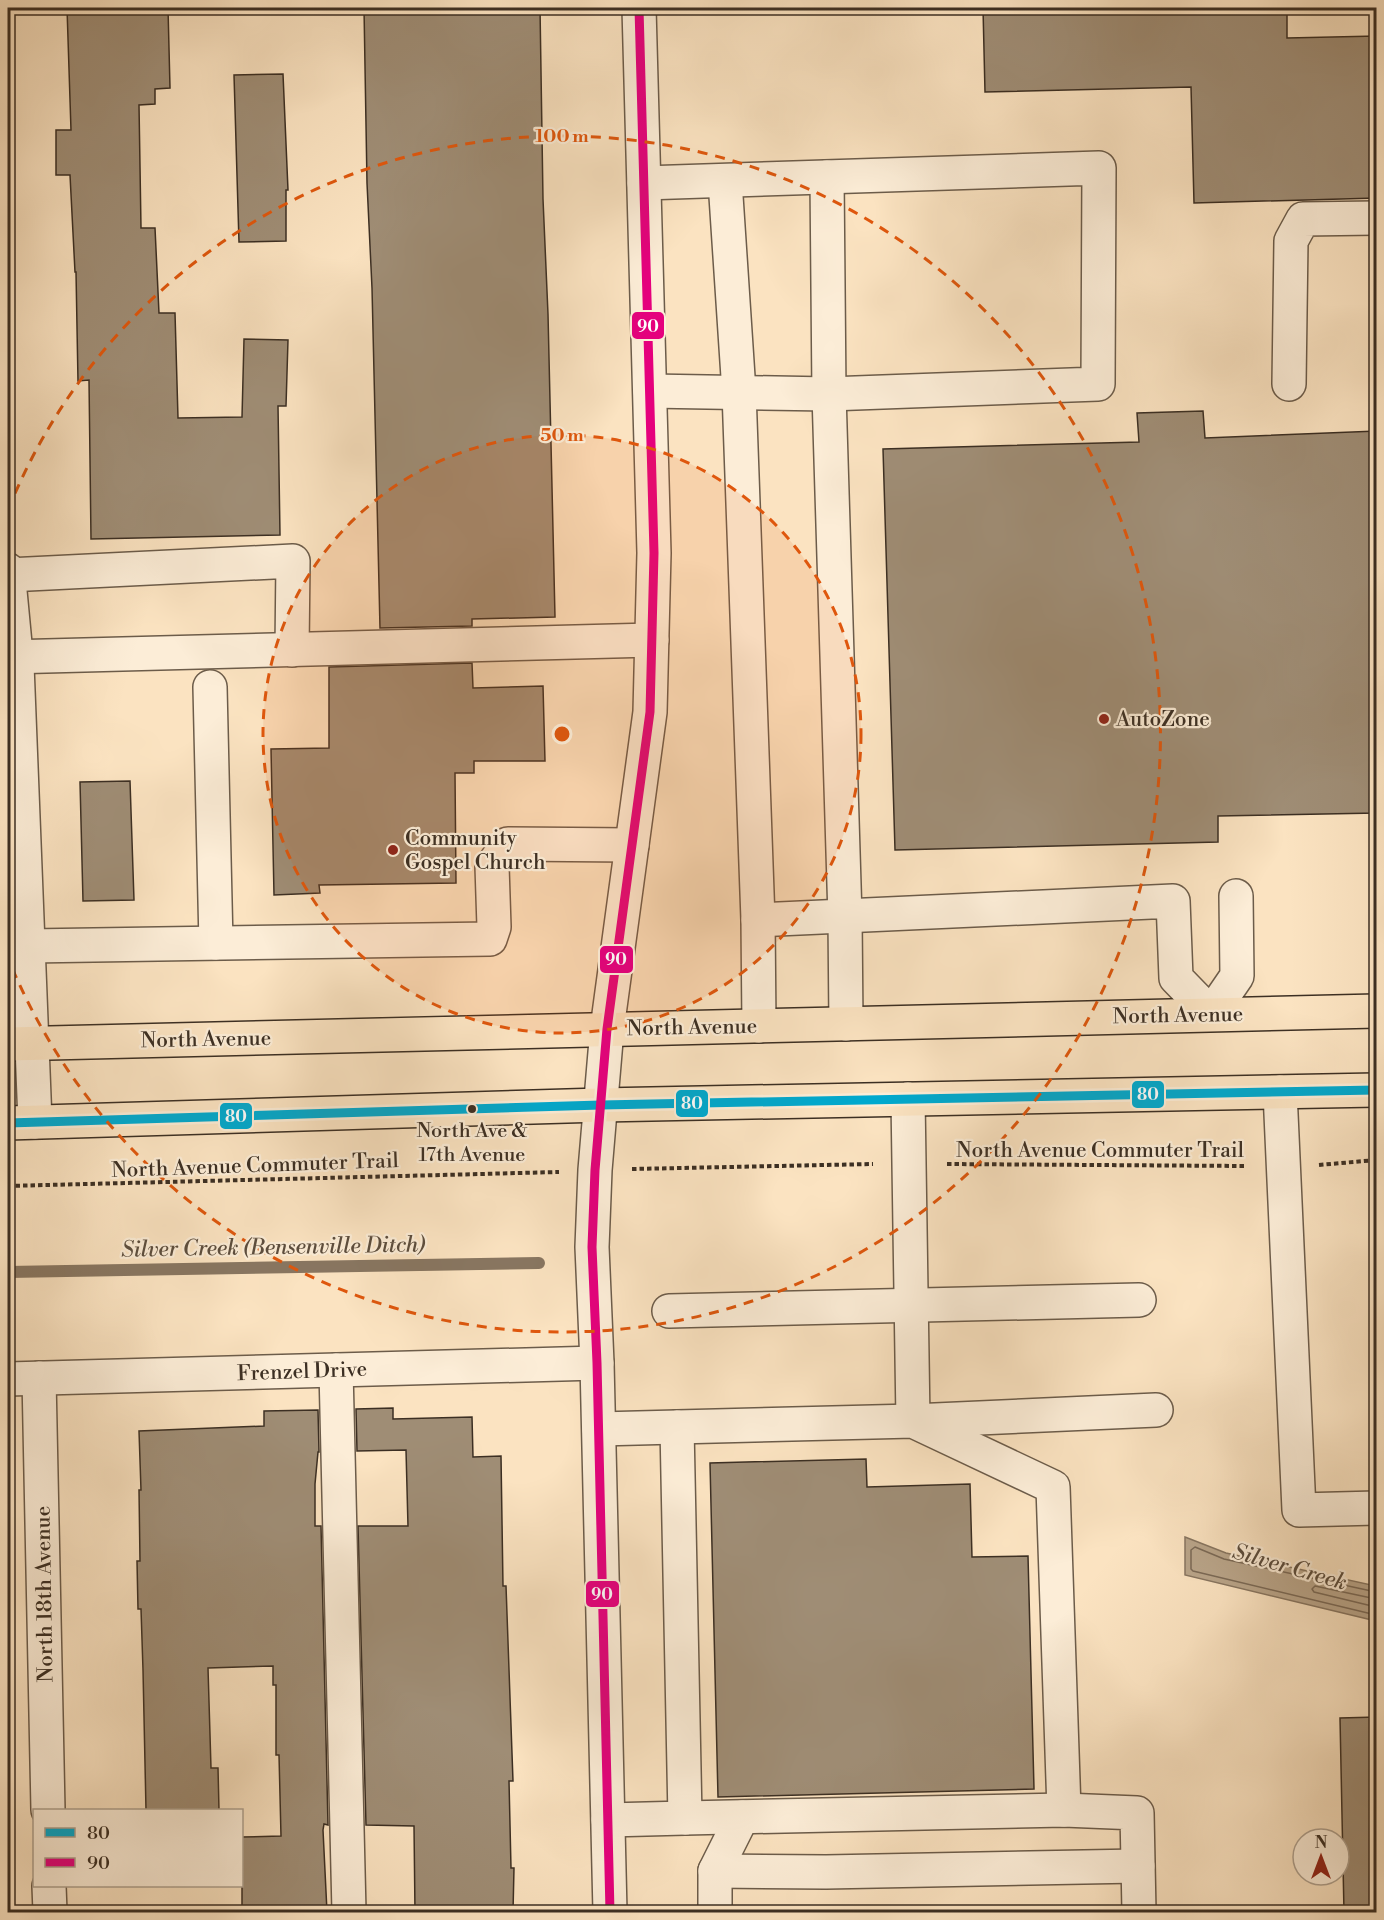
<svg xmlns="http://www.w3.org/2000/svg" width="1384" height="1920" font-family="'Libre Bodoni',serif">
	<style>
		.water { fill: #baa68b; stroke: #887661; stroke-width: 1.5 }
		.lines { fill: none; stroke-linecap: round; stroke-linejoin: round }
		.shore { stroke: #7b6a57; stroke-width: 1.5 }
		.stream { stroke: #887661; stroke-width: 12 }
		.building { fill: #9f8d75; stroke: #3c2f23; stroke-width: 1.5 }
		.minor-casing { stroke: #6c5c4a; stroke-width: 36 }
		.major-casing { stroke: #3c2f23; stroke-width: 36 }
		.path { stroke: #3c2f23; stroke-width: 4; stroke-dasharray: 4.5 3; stroke-linecap: butt }
		.minor { stroke: #fcedd7; stroke-width: 33 }
		.major { stroke: #fbe3c1; stroke-width: 33 }
		.bus-1-casing { stroke: #fcedd7; stroke-width: 14 }
		.bus-2-casing { stroke: #fcedd7; stroke-width: 14 }
		.bus-1 { stroke: #00a9ce; stroke-width: 9 }
		.bus-2 { stroke: #e5007d; stroke-width: 9 }
		.ring { fill: none; stroke: #df570d; stroke-width: 3; stroke-dasharray: 10 8 }
		.poi-dot { fill: #8f2418; stroke: #fcedd7; stroke-width: 2 }
		.bus-dot { fill: #3c2f23; stroke: #fcedd7; stroke-width: 2 }
		.labels { text-anchor: middle; stroke-width: 4.5; stroke-linejoin: round; paint-order: stroke }
		.bus-label { font-size: 20px; fill: #3c2f23; stroke: #fcedd7 }
		.poi-label { font-size: 21px; fill: #3c2f23; stroke: #fcedd7; text-anchor: start }
		.street-label { font-size: 21px; fill: #3c2f23; stroke: #fcedd7 }
		.water-label { font-size: 22px; font-style: italic; fill: #5c4d3d; stroke: #fcedd7 }
		.centre { fill: #df570d; stroke: #fcedd7; stroke-width: 3 }
		.ring-label { font-size: 18px; text-anchor: middle; font-weight: bold; fill: #df570d; stroke: #fcedd7; stroke-width: 4.5; stroke-linejoin: round; paint-order: stroke }
		.line-badge { stroke: #fcedd7; stroke-width: 2 }
		.badge-label { font-size: 16px; text-anchor: middle; font-weight: bold; fill: #fff }
	</style>
	<rect width="100%" height="100%" fill="#fbe3c1"/>
	<filter id="stains"><feTurbulence type="fractalNoise" baseFrequency=".00333" numOctaves="4"/><feColorMatrix values="0 0 0 0 .2 0 0 0 0 .09 0 0 0 0 .02 0 0 0 .5 -.17"/></filter>
	<radialGradient id="worn" r=".72"><stop offset=".6" stop-color="#630" stop-opacity="0"/><stop offset="1" stop-color="#630" stop-opacity=".3"/></radialGradient>
	<path class="water" d="M 1185,1537 L 1226,1553 L 1376,1586 L 1376,1621 L 1185,1575 Z"/>
	<g class="lines">
		<g class="shore">
			<path d="M 1376,1592 L 1224,1559 L 1195,1547 L 1191,1550 L 1191,1569 L 1193,1571 L 1376,1615"/>
			<path d="M 1376,1599 L 1315,1586 L 1312,1589 L 1314,1592 L 1376,1607"/>
		</g>
		<path class="stream" d="M 8,1272 L 539,1263"/>
	</g>
	<g class="building">
		<path d="M 67,8 L 168,8 L 170,88 L 155,89 L 155,104 L 139,105 L 141,228 L 155,228 L 159,313 L 175,313 L 178,418 L 242,417 L 244,339 L 288,340 L 286,406 L 278,406 L 280,535 L 91,539 L 89,380 L 78,381 L 76,272 L 75,272 L 70,175 L 56,175 L 56,130 L 71,130 Z"/>
		<path d="M 364,8 L 540,8 L 543,199 L 548,314 L 555,617 L 472,619 L 472,626 L 380,628 L 372,288 L 367,183 Z"/>
		<path d="M 983,8 L 1287,8 L 1287,38 L 1377,36 L 1377,198 L 1194,203 L 1191,87 L 985,92 Z"/>
		<path d="M 283,74 L 288,190 L 286,190 L 286,241 L 239,242 L 234,75 Z"/>
		<path d="M 1203,411 L 1205,438 L 1377,431 L 1377,813 L 1218,816 L 1218,842 L 895,850 L 883,449 L 1139,442 L 1137,413 Z"/>
		<path d="M 472,663 L 473,688 L 543,686 L 545,761 L 474,761 L 474,773 L 455,773 L 456,883 L 319,885 L 320,893 L 274,895 L 271,749 L 329,748 L 329,667 Z"/>
		<path d="M 130,781 L 134,900 L 83,901 L 80,782 Z"/>
		<path d="M 393,1408 L 393,1419 L 472,1417 L 473,1457 L 501,1456 L 503,1586 L 506,1586 L 513,1781 L 509,1781 L 511,1868 L 514,1868 L 513,1912 L 415,1912 L 414,1826 L 366,1825 L 358,1526 L 408,1526 L 406,1450 L 357,1451 L 356,1409 Z"/>
		<path d="M 318,1410 L 319,1452 L 318,1452 L 315,1484 L 315,1526 L 321,1526 L 328,1825 L 324,1824 L 323,1830 L 327,1912 L 242,1912 L 242,1837 L 281,1836 L 279,1755 L 276,1755 L 276,1685 L 273,1685 L 273,1666 L 208,1668 L 211,1768 L 218,1768 L 219,1810 L 146,1810 L 143,1670 L 141,1609 L 138,1609 L 137,1561 L 140,1561 L 139,1490 L 141,1490 L 139,1431 L 264,1426 L 264,1411 Z"/>
		<path d="M 866,1459 L 867,1487 L 970,1484 L 972,1557 L 1028,1556 L 1034,1789 L 718,1797 L 710,1463 Z"/>
		<path d="M 1377,1717 L 1377,1912 L 1344,1912 L 1340,1718 Z"/>
	</g>
	<g class="lines">
		<defs>
			<g id="minor">
				<path d="M 827,177 L 829,394 L 845,917 L 846,1024"/>
				<path d="M 725,181 L 739,392 L 758,920 L 759,1026"/>
				<path d="M 644,183 L 1099,168 L 1098,384 L 829,394 L 650,391"/>
				<path d="M 1289,384 L 1291,241 L 1303,219 L 1376,218"/>
				<path d="M 8,570 L 17,665 L 35,1122"/>
				<path d="M 8,575 L 293,561 L 292,650"/>
				<path d="M 8,657 L 652,640"/>
				<path d="M 210,687 L 216,943"/>
				<path d="M 758,920 L 1173,901 L 1176,978 L 1211,1014 L 1237,976 L 1236,896"/>
				<path d="M 29,946 L 490,939 L 494,927 L 492,866 L 508,844 L 632,845"/>
				<path d="M 1280,1092 L 1299,1510 L 1376,1508"/>
				<path d="M 908,1099 L 913,1421 L 1156,1410"/>
				<path d="M 669,1311 L 1139,1300"/>
				<path d="M 336,1370 L 349,1912"/>
				<path d="M 39,1378 L 48,1810"/>
				<path d="M 8,1379 L 597,1363"/>
				<path d="M 599,1429 L 913,1421 L 1053,1487 L 1064,1810"/>
				<path d="M 685,1818 L 1064,1810 L 1137,1813 L 1139,1912"/>
				<path d="M 608,1820 L 685,1818 L 677,1427"/>
				<path d="M 715,1871 L 826,1872 L 1138,1866"/>
				<path d="M 49,1886 L 50,1912"/>
				<path d="M 610,1912 L 597,1363 L 592,1247 L 595,1170 L 607,1029 L 650,712 L 654,553 L 639,8"/>
				<path d="M 715,1912 L 715,1871 L 742,1817"/>
			</g>
			<g id="major">
				<path d="M 8,1044 L 1376,1011"/>
				<path d="M 8,1123 L 601,1105 L 1376,1090"/>
			</g>
		</defs>
		<use href="#minor" class="minor-casing"/>
		<use href="#major" class="major-casing"/>
		<g class="path">
			<path d="M 947,1164 L 1245,1166"/>
			<path d="M 1319,1165 L 1376,1160"/>
			<path d="M 632,1169 L 873,1164"/>
			<path d="M 8,1186 L 559,1172"/>
		</g>
		<use href="#minor" class="minor"/>
		<use href="#major" class="major"/>
		<defs>
			<path id="bus-1" d="M 8,1123 L 601,1105 L 1376,1090"/>
			<path id="bus-2" d="M 610,1912 L 597,1363 L 592,1247 L 595,1170 L 607,1029 L 650,712 L 654,553 L 639,8"/>
		</defs>
		<use href="#bus-1" class="bus-1-casing"/>
		<use href="#bus-2" class="bus-2-casing"/>
		<use href="#bus-1" class="bus-1"/>
		<use href="#bus-2" class="bus-2"/>
	</g>
	<circle cx="562" cy="734" r="299" fill="#df570d" fill-opacity=".12"/>
	<g class="ring">
		<circle cx="562" cy="734" r="299"/>
		<path d="M8 510A598 598 0 1 1 8 958"/>
	</g>
	<g class="poi-dot">
		<circle cx="1104" cy="719" r="6"/>
		<circle cx="393" cy="850" r="6"/>
	</g>
	<circle class="bus-dot" cx="472" cy="1109" r="5"/>
	<g class="labels">
		<g class="bus-label">
			<text x="472" y="1137">North Ave &amp;<tspan x="472" dy="24">17th Avenue</tspan></text>
		</g>
		<g class="poi-label">
			<text x="1116" y="726">AutoZone</text>
			<text x="405" y="845">Community<tspan x="405" dy="24">Gospel Church</tspan></text>
		</g>
		<g class="street-label">
			<text transform="translate(1178 1015) rotate(-1)" y="7">North Avenue</text>
			<text transform="translate(692 1027) rotate(-1)" y="7">North Avenue</text>
			<text transform="translate(206 1039) rotate(-1)" y="7">North Avenue</text>
			<text x="1100" y="1157">North Avenue Commuter Trail</text>
			<text transform="translate(255 1165) rotate(-2)" y="7">North Avenue Commuter Trail</text>
			<text transform="translate(302 1371) rotate(-2)" y="7">Frenzel Drive</text>
			<text transform="translate(44 1594) rotate(-91)" y="7">North 18th Avenue</text>
		</g>
		<g class="water-label">
			<text transform="translate(273 1246) rotate(-1)" y="8">Silver Creek (Bensenville Ditch)</text>
			<text transform="translate(1290 1566) rotate(16)" y="8">Silver Creek</text>
		</g>
	</g>
	<circle cx="562" cy="734" r="9" class="centre"/>
	<g class="ring-label">
		<text x="562" y="142">100 m</text>
		<text x="562" y="441">50 m</text>
	</g>
	<g class="line-badge">
		<rect x="631" y="311" width="34" height="29" rx="6" fill="#e5007d"/>
		<rect x="599" y="945" width="35" height="29" rx="6" fill="#e5007d"/>
		<rect x="1131" y="1080" width="34" height="29" rx="6" fill="#00a9ce"/>
		<rect x="675" y="1089" width="34" height="29" rx="6" fill="#00a9ce"/>
		<rect x="219" y="1102" width="34" height="28" rx="6" fill="#00a9ce"/>
		<rect x="585" y="1580" width="35" height="28" rx="6" fill="#e5007d"/>
	</g>
	<g class="badge-label">
		<text x="648" y="332">90</text>
		<text x="616" y="965">90</text>
		<text x="1148" y="1100">80</text>
		<text x="692" y="1109">80</text>
		<text x="236" y="1122">80</text>
		<text x="602" y="1600">90</text>
	</g>
	<rect width="1384" height="1920" fill="none" stroke="#fbe3c1" stroke-width="30"/>
	<rect x="9" y="9" width="1366" height="1902" fill="none" stroke="#3c2f23" stroke-width="3"/>
	<rect x="15" y="15" width="1354" height="1890" fill="none" stroke="#3c2f23" stroke-width="1.5"/>
	<rect x="33" y="1809" width="210" height="78" fill="#fcedd7" stroke="#afa18f" stroke-width="1.5"/>
	<rect x="45" y="1828" width="30" height="9" fill="#00a9ce" stroke="#afa18f" stroke-width="1.5"/>
	<text x="87" y="1839" font-size="18" fill="#3c2f23">80</text>
	<rect x="45" y="1858" width="30" height="9" fill="#e5007d" stroke="#afa18f" stroke-width="1.5"/>
	<text x="87" y="1869" font-size="18" fill="#3c2f23">90</text>
	<g transform="translate(1321 1857)"><circle r="28" fill="#fcedd7" stroke="#afa18f" stroke-width="1.5"/>
	<path d="M0-4.5L10 22L0 15L-10 22Z" fill="#8f2418"/>
	<text y="-9" font-size="16" font-weight="bold" text-anchor="middle" fill="#3c2f23">N</text>
	</g>
	<rect width="100%" height="100%" filter="url(#stains)"/>
	<rect width="100%" height="100%" fill="url(#worn)"/>
</svg>
